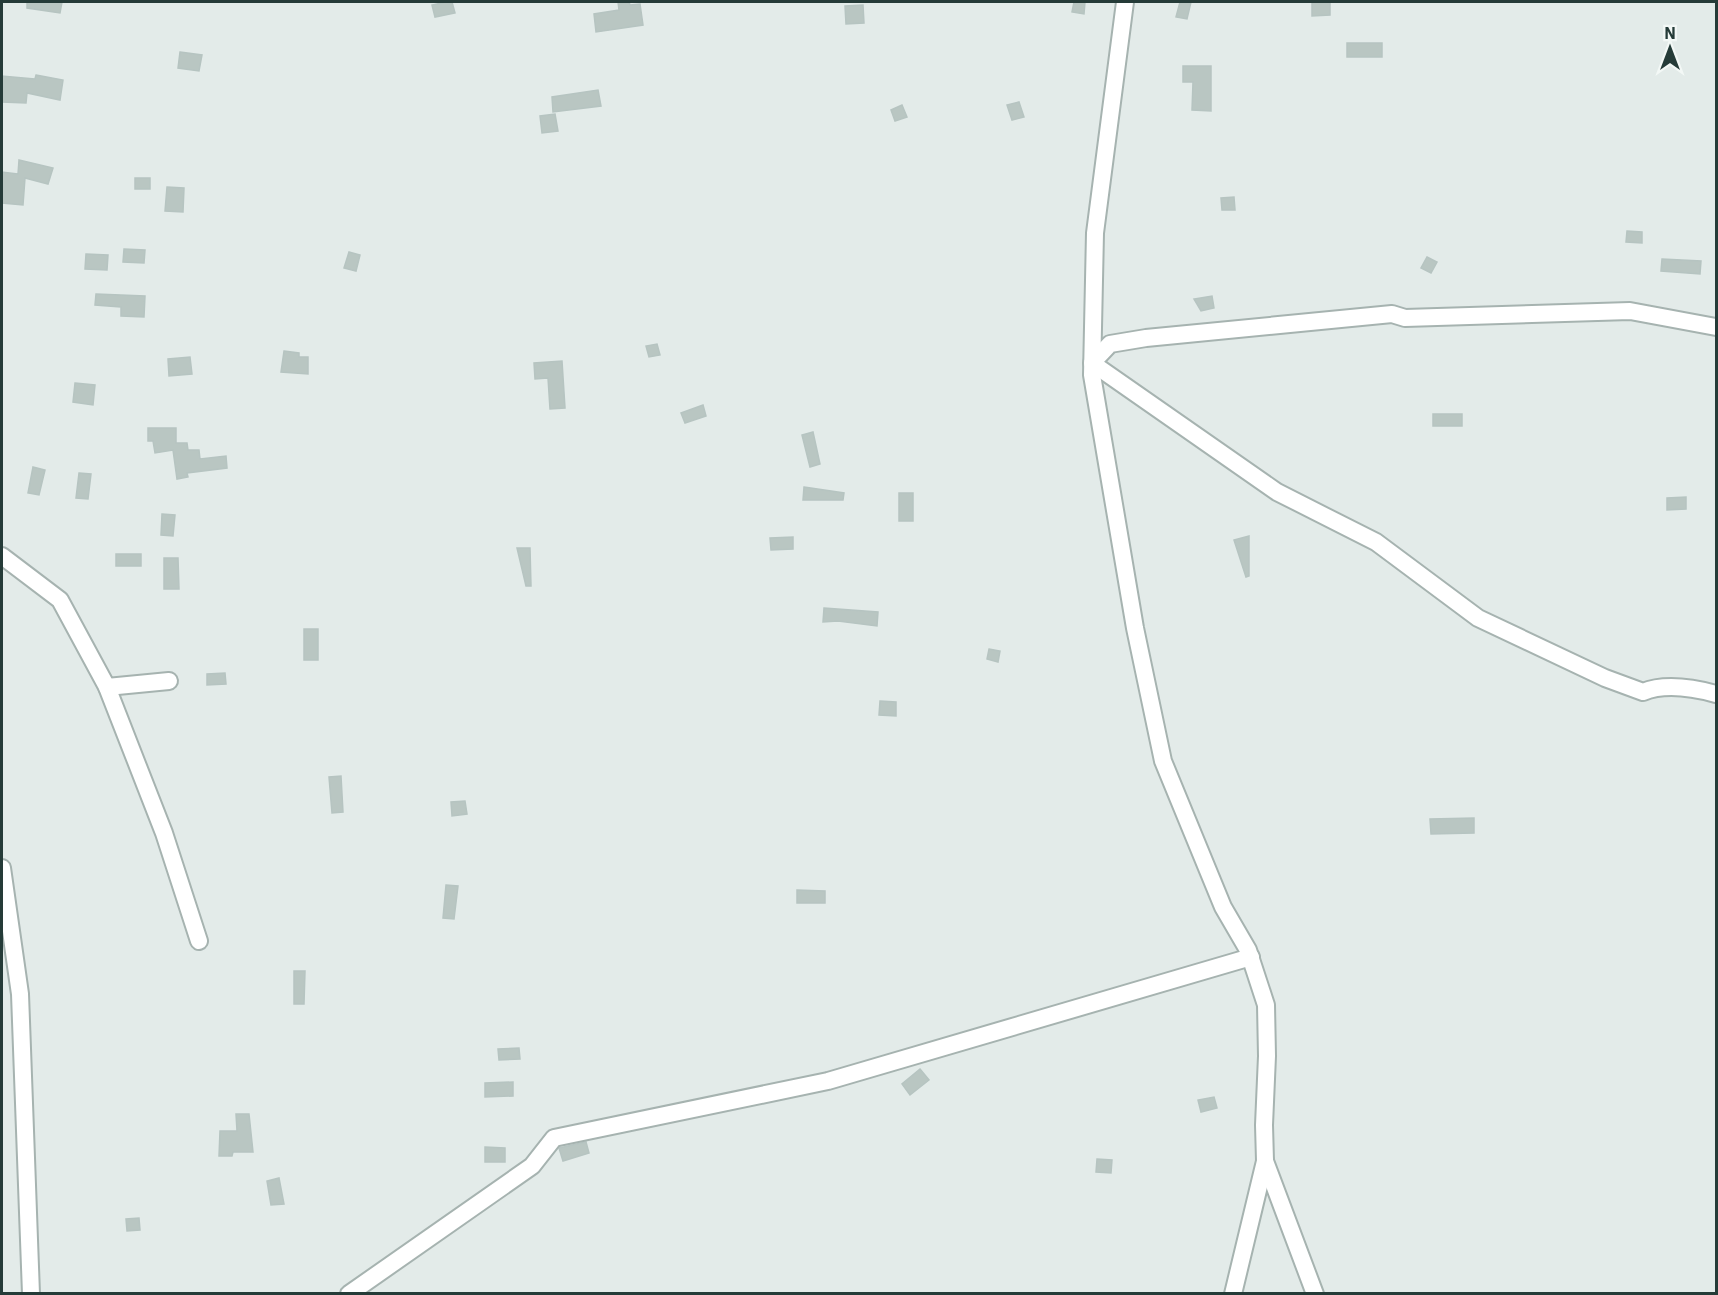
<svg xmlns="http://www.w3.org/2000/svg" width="1718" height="1295" font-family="'IBM Plex Sans',sans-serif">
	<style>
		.building { fill: #b9c6c2; stroke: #b6c4c1; stroke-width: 1.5 }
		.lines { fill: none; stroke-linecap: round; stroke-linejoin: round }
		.street-casing { stroke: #a6b3b0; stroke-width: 20 }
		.street { stroke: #fff; stroke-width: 16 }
	</style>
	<rect width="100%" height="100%" fill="#e3ebe9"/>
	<g class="building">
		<path d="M 27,2 L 62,2 L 60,13 L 27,8 Z"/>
		<path d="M 446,2 L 452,2 L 455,13 L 435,17 L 432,5 Z"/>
		<path d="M 618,2 L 629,2 L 630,5 L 640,4 L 643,25 L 596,32 L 594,14 L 619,10 Z"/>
		<path d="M 1074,2 L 1085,2 L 1084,14 L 1072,12 Z"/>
		<path d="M 1180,2 L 1191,2 L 1187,19 L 1176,17 Z"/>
		<path d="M 1312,2 L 1330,2 L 1330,15 L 1312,16 Z"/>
		<path d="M 863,5 L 864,23 L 846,24 L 845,6 Z"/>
		<rect x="1347" y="43" width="35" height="14"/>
		<path d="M 180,52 L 202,55 L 199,71 L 178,68 Z"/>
		<path d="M 1183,66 L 1211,66 L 1211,111 L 1192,110 L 1193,82 L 1183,82 Z"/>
		<path d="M 36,75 L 63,80 L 60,100 L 27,93 L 26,103 L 2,102 L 2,76 L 35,79 Z"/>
		<path d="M 598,90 L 601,106 L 553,112 L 552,97 Z"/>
		<path d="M 1019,102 L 1024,117 L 1012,120 L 1007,105 Z"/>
		<path d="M 902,105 L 907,117 L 895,121 L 891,110 Z"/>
		<path d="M 555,114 L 558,131 L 542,133 L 540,116 Z"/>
		<path d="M 19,160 L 53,168 L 48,184 L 25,178 L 23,205 L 2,203 L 2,172 L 18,174 Z"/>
		<rect x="135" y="178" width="15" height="11"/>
		<path d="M 167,187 L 184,188 L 183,212 L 165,211 Z"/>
		<path d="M 1234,197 L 1235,210 L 1222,210 L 1221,198 Z"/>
		<path d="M 1627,231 L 1642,232 L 1642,243 L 1626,242 Z"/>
		<path d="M 124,249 L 145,250 L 144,263 L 123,262 Z"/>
		<path d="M 349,252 L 360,255 L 356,271 L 344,268 Z"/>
		<path d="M 86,254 L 108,255 L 107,270 L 85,269 Z"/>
		<path d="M 1427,257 L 1437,262 L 1431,273 L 1421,268 Z"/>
		<path d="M 1662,259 L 1701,261 L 1700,274 L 1661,271 Z"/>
		<path d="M 96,294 L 145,296 L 144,317 L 121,316 L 121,307 L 95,305 Z"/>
		<path d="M 1212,296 L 1214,308 L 1201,311 L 1194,299 Z"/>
		<path d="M 657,344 L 660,355 L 649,357 L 646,346 Z"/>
		<path d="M 284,351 L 299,353 L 299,357 L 308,357 L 308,374 L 281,372 Z"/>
		<path d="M 190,357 L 192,374 L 169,376 L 168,359 Z"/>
		<path d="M 562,361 L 565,408 L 550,409 L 548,378 L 535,379 L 534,363 Z"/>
		<path d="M 75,383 L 95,385 L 93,405 L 73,402 Z"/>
		<path d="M 703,405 L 706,416 L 685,423 L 681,413 Z"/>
		<rect x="1433" y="414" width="29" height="12"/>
		<path d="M 148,428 L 176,428 L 176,443 L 187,443 L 188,450 L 199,450 L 200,459 L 226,456 L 227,468 L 187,473 L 188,477 L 177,479 L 173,450 L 155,453 L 153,441 L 148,441 Z"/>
		<path d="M 813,432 L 820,464 L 810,467 L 802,435 Z"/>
		<path d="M 33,467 L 45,470 L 39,495 L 28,493 Z"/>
		<path d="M 79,473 L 91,474 L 88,499 L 76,498 Z"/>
		<path d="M 804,487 L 844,493 L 843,500 L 803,500 Z"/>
		<rect x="899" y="493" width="14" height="28"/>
		<path d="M 1686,497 L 1686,509 L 1667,510 L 1667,498 Z"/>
		<path d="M 162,514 L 175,515 L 173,536 L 161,535 Z"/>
		<path d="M 1249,536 L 1249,576 L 1246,577 L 1234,540 Z"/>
		<path d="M 793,537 L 793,549 L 771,550 L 770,538 Z"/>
		<path d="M 517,548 L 530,548 L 531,586 L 526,586 Z"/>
		<rect x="116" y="554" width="25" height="12"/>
		<path d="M 164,558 L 178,558 L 179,589 L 164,589 Z"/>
		<path d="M 824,608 L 878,612 L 877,626 L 838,621 L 823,622 Z"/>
		<rect x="304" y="629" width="14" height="31"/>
		<path d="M 989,649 L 1000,651 L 998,662 L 987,659 Z"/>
		<path d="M 225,673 L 226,684 L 207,685 L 207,674 Z"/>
		<path d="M 880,701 L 896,702 L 896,716 L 879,715 Z"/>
		<path d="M 341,776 L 343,812 L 332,813 L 329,777 Z"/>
		<path d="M 465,801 L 467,814 L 452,816 L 451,802 Z"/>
		<path d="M 1474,818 L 1474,833 L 1431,834 L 1430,819 Z"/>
		<path d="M 446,885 L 458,886 L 454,919 L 443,918 Z"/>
		<path d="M 797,890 L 825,891 L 825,903 L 797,903 Z"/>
		<path d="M 294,971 L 305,971 L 304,1004 L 294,1004 Z"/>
		<path d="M 519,1048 L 520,1059 L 499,1060 L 498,1049 Z"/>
		<path d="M 920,1069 L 929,1080 L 910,1095 L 902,1084 Z"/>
		<path d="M 513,1082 L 513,1096 L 485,1097 L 485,1083 Z"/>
		<path d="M 1214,1097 L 1217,1108 L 1201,1112 L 1198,1100 Z"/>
		<path d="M 236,1114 L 249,1114 L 253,1152 L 233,1152 L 232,1156 L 219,1156 L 220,1131 L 237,1131 Z"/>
		<path d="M 586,1142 L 589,1153 L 563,1161 L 559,1148 Z"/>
		<path d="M 485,1147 L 505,1148 L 505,1162 L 485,1162 Z"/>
		<path d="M 1097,1159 L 1112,1160 L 1111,1173 L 1096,1172 Z"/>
		<path d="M 279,1178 L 284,1204 L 271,1205 L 267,1181 Z"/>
		<path d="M 139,1218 L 140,1230 L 127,1231 L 126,1219 Z"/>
	</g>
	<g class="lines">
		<defs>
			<g id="street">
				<path d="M 1125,2 L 1095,233 L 1092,375 L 1135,628 L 1163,761 L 1223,907 L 1248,950 L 1266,1005 L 1267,1056 L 1264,1125 L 1265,1161 L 1315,1294"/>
				<path d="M 1716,327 L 1630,311 L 1405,318 L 1392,314 L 1146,338 L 1110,344 L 1092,363 L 1277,492 L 1376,542 L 1478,618 L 1605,678 L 1643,692 C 1665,683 1694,688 1716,694"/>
				<path d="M 2,556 L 60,600 L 107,687 L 164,833 L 199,941"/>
				<path d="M 107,687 L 169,681"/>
				<path d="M 2,868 L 20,994 L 31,1294"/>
				<path d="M 349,1294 L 532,1166 L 554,1138 L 828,1081 L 1251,957"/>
				<path d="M 1233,1294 L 1265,1161"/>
			</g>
		</defs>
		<use href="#street" class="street-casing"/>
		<use href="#street" class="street"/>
	</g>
	<rect width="1718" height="1295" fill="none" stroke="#253b38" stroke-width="6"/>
	<g transform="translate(1670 48)" stroke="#f3f8f6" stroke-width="4.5" paint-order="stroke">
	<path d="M0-4.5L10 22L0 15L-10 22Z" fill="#253b38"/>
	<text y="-9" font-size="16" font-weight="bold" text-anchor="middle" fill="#253b38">N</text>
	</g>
</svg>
